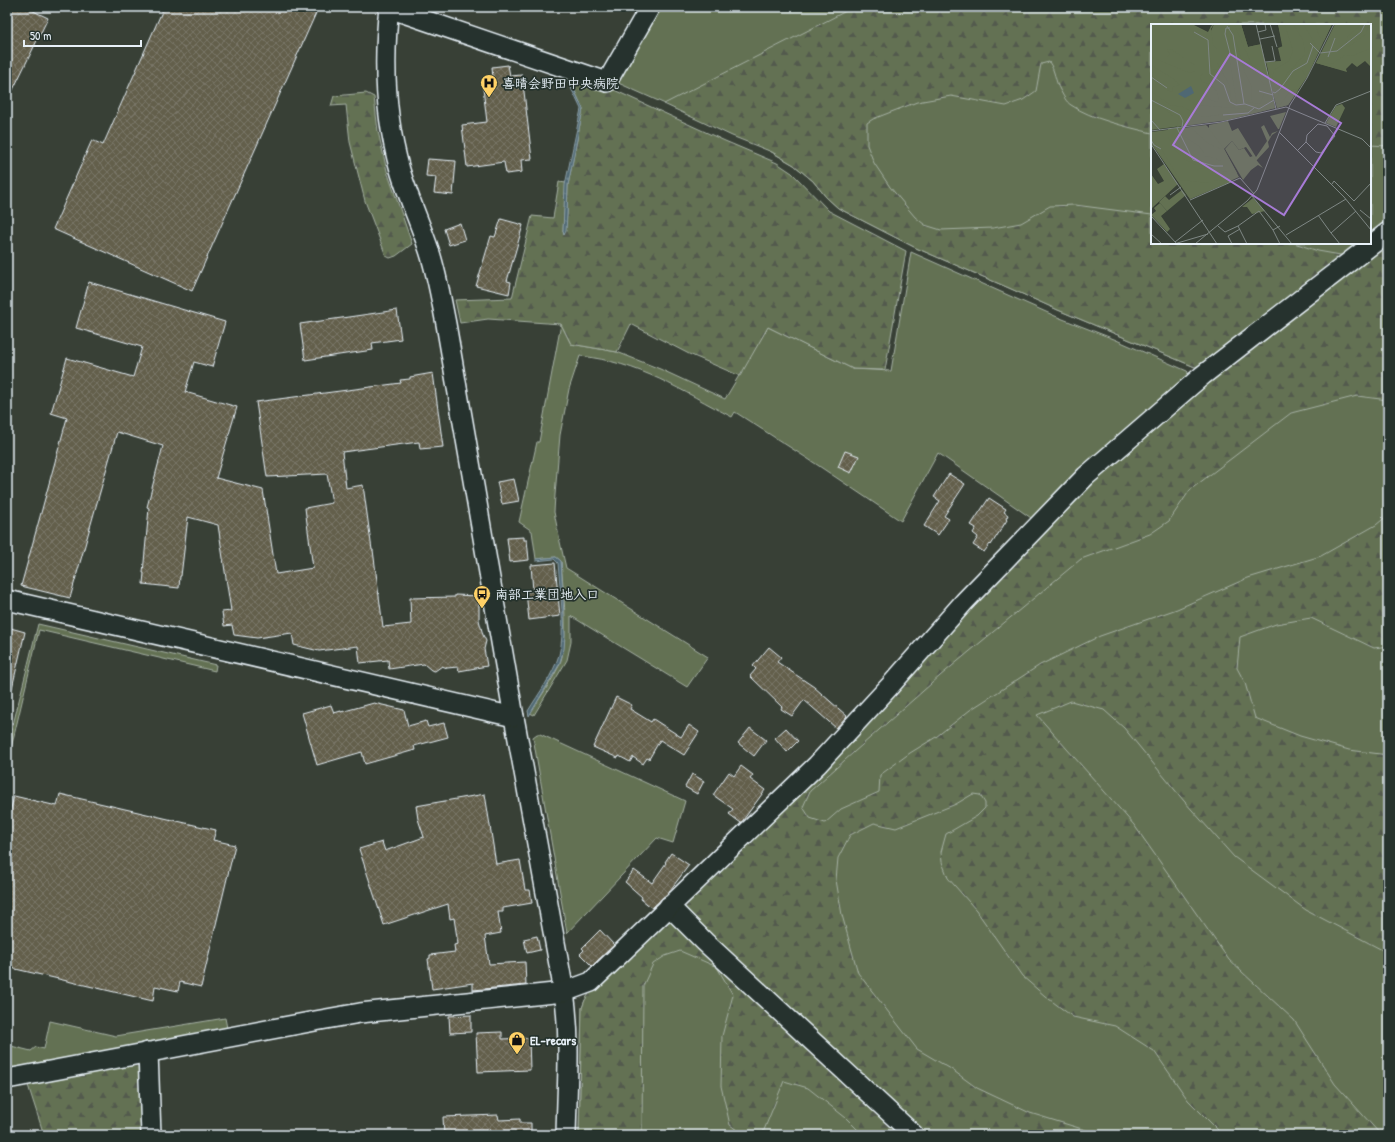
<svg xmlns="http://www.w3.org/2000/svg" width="1395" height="1142" font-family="'Patrick Hand','Klee One',sans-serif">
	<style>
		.grass { fill: #637152; stroke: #a6b1a5 }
		.forest { fill: url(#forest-firs); stroke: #a6b1a5 }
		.water { fill: url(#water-ripples); stroke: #8c9fa8 }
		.building { fill: url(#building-cross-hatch); stroke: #e8f1f8 }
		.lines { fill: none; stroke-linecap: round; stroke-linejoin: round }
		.minor-casing { stroke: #e8f1f8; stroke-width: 22 }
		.minor { stroke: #26332d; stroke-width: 19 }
		.labels { text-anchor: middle; stroke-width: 3.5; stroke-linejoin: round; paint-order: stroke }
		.poi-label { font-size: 13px; font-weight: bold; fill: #e8f1f8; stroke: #26332d; text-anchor: start }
		.inset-road { fill: none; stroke: #7e8784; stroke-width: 1 }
		.view { fill: #a77bd6; fill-opacity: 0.15; stroke: #a77bd6; stroke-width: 2 }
		.inset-edge { fill: none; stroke: #e8f1f8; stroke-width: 2 }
	</style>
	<defs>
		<pattern id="forest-firs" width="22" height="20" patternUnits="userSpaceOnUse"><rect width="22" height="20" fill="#637152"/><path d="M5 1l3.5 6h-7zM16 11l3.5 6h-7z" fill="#535a4e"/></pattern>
		<pattern id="water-ripples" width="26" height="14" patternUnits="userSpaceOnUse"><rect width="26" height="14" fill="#4f6873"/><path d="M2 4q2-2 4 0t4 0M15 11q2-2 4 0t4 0" fill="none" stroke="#687e88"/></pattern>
		<pattern id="building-cross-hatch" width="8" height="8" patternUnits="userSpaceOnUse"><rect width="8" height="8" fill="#635f4c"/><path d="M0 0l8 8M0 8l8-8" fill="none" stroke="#797667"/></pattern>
	</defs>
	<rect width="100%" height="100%" fill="#384036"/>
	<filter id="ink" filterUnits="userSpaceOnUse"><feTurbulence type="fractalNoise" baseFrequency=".025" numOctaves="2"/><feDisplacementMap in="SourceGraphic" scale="8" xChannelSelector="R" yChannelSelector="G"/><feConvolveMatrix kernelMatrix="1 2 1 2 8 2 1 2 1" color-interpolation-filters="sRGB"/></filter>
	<g filter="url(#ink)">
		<g class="grass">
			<path d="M 655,7 L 1388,7 L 1388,224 L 1370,238 L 1370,25 L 1152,25 L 1152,243 L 1363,243 L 1195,367 L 1058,310 L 1009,288 L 916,248 L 838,208 L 826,197 L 813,181 L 794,165 L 768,150 L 616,82 Z"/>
			<path d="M 1388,240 L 1388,1135 L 922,1135 L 686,898 Z"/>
			<path d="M 911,252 L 1055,316 L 1114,339 L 1187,371 L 1188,372 L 1187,377 L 1034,520 L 938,453 L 901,521 L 816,464 L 735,412 L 732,417 C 682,391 639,362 580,356 L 569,389 L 560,435 L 555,495 L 554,512 L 560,542 L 566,568 L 708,657 L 687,687 L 571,616 L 571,642 L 567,660 L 534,715 L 530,713 C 540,698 551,682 559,666 C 570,640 563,590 561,561 L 556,557 L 536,559 L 532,531 L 519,522 L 537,442 L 539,442 L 561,324 L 571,344 L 617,352 L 660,369 L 725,399 L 768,327 L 853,369 L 891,371 Z"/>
			<path d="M 38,624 L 216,665 L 215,671 L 39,630 L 7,765 L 7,749 Z"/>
			<path d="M 537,734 L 540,734 L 685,801 L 673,843 L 657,838 L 567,933 L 533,737 Z"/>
			<path d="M 669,920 L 905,1135 L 579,1135 L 582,1008 L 585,1000 Z"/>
			<path d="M 225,1018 L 227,1028 L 7,1069 L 7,1045 L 31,1051 L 36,1047 L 44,1049 L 50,1021 L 116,1036 Z"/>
		</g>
		<g class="forest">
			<path d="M 876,7 L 1388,7 L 1388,146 L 1370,145 L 1370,25 L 1152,25 L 1152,133 C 1128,127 1091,119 1071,105 C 1066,102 1063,95 1060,90 C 1055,81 1055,70 1049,62 L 1041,64 L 1036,91 L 1023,100 L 1006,106 L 951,96 L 917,102 L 873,119 L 867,123 L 867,145 L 874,163 L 890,187 L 915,217 L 925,225 L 941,230 L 993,228 L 1021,223 L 1050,206 L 1075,205 L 1152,215 L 1152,243 L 1294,243 L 1318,251 L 1346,256 L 1206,364 L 1195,367 L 1058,310 L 1009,288 L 916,248 L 838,208 L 826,197 L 813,181 L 794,165 L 772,152 L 732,136 L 664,104 L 846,11 Z"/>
			<path d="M 567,74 L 601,84 L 725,141 L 777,163 L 792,173 L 829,211 L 906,251 L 885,370 L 853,369 L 768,327 L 740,376 L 689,354 L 631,324 L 617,352 L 571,344 L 561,324 L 488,319 L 460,323 L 455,300 L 512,298 L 532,216 L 553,218 L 559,182 L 566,183 L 563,231 L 564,235 L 567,215 L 568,185 L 583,109 Z"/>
			<path d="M 366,93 L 374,97 L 378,131 L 387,171 L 412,244 L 396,256 L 390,258 L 386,256 L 365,201 L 350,142 L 346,105 L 331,106 L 334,96 Z"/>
			<path d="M 1388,240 L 1388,400 L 1357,396 L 1291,413 L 1190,490 L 1169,521 L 1150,534 L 1081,559 L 940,676 L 810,791 L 803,807 L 810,818 L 825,823 L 841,809 L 879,792 L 880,775 L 910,753 L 936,737 L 970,710 L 1040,665 L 1100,636 L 1177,609 L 1248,578 L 1321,556 L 1376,525 L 1388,515 L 1388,646 L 1374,648 L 1311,618 L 1276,624 L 1240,637 L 1237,668 L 1245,683 L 1255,718 L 1300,736 L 1349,750 L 1388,755 L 1388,953 L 1306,910 L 1234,857 L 1184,801 L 1124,728 L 1104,710 L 1071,701 L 1037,715 L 1134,825 L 1229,960 L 1294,1020 L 1335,1084 L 1381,1135 L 1223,1135 L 1188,1100 L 1154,1051 L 1115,1026 L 1073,1017 L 1045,996 L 1022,976 L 976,910 L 948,878 L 942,862 L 941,852 L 946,834 L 977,816 L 985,808 L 985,803 L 980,795 L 973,794 L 956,804 L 896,828 L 874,823 L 850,835 L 838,858 L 836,880 L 842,915 L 858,973 L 917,1049 L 951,1069 L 977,1088 L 1030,1113 L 1092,1132 L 1096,1135 L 922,1135 L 729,955 L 684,908 L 684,901 L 1111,462 L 1218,372 Z"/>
			<path d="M 669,920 L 674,921 L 905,1135 L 863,1135 L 846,1118 L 808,1088 L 784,1081 L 762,1135 L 744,1135 L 730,1125 L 721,1086 L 722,1036 L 733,995 L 717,967 L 680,951 L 665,956 L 653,964 L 643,986 L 642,1135 L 579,1135 L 582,1008 L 585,1000 L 592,989 Z"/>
			<path d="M 141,1063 L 143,1135 L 44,1135 L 27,1082 Z"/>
		</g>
		<g class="water">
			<path d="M 564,73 L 567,74 L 583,109 L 568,185 L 567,215 L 566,231 L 564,235 L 563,231 L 565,185 L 581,109 Z"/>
			<path d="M 556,557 L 561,561 L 565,635 L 564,649 L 559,665 L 529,716 L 528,711 C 539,693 553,675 559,655 C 566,630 560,590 558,563 L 554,559 L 536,561 L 536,559 Z"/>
		</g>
		<g class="building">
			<path d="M 11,7 L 25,7 L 48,18 L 7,102 L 7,16 Z"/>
			<path d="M 164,7 L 302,7 L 316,13 L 192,291 L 53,229 L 92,140 L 103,145 Z"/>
			<path d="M 508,65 L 510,76 L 522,75 L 532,159 L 521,160 L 522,172 L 506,174 L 504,162 L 467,167 L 462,125 L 487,122 L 482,80 L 493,79 L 492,67 Z"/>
			<path d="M 428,159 L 456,161 L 453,195 L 434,193 L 436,177 L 426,176 Z"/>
			<path d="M 501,219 L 523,225 L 507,281 L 511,282 L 509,294 L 476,286 L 491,236 L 495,237 Z"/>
			<path d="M 460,223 L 465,240 L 449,245 L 444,229 Z"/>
			<path d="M 89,282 L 225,322 L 212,367 L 194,362 L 185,392 L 237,407 L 216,478 L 263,490 L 276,574 L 313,568 L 305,508 L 332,503 L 327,474 L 267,477 L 256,402 L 401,383 L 400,380 L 410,379 L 410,377 L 433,373 L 443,447 L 420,449 L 419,442 L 342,452 L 346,488 L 363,485 L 372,550 L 373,550 L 383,627 L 411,624 L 410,598 L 455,597 L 455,595 L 479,596 L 479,620 L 483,635 L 486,641 L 484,649 L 487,666 L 459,671 L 458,667 L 447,668 L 442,666 L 435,671 L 431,670 L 424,664 L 389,669 L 388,660 L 360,663 L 358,646 L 319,651 L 294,645 L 292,633 L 257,638 L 234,635 L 232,625 L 224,626 L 222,612 L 231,611 L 218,525 L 188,517 L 181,576 L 180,576 L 179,588 L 143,584 L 144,573 L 143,573 L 149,508 L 147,507 L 163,446 L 117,432 L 70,598 L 21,586 L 67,418 L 51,413 L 67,358 L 133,377 L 142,347 L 76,328 Z"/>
			<path d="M 397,310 L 401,339 L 372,343 L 373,350 L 305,360 L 300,324 Z"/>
			<path d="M 845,451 L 859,456 L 851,473 L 838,467 Z"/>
			<path d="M 949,474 L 965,484 L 944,516 L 949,519 L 938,535 L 924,526 L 940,501 L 934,497 Z"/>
			<path d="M 514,479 L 519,501 L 502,504 L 497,482 Z"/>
			<path d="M 989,498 L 1006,509 L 1004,512 L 1008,515 L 1006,519 L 1007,520 L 991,545 L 990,544 L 984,552 L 973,545 L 978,537 L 973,533 L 976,528 L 971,525 Z"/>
			<path d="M 524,537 L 524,540 L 527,540 L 529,560 L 510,562 L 507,538 Z"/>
			<path d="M 555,563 L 560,616 L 529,620 L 526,592 L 533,591 L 531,565 Z"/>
			<path d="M 7,627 L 25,632 L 12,688 L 7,688 Z"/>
			<path d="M 769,647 L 781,657 L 777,662 L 814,687 L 847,716 L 836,728 L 804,700 L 792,716 L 781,709 L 782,707 L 750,676 L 756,669 L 753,666 Z"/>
			<path d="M 616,697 L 632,705 L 630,709 L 651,722 L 653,719 L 681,737 L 689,725 L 699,732 L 684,755 L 660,740 L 649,759 L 647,758 L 643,764 L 633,757 L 630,762 L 619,756 L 618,758 L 593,747 Z"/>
			<path d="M 374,703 L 404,710 L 408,726 L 426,721 L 428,727 L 444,723 L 448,737 L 414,746 L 415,750 L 365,764 L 362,752 L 317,765 L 302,713 L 331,705 L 334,713 L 341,711 L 341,712 Z"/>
			<path d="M 750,728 L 766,740 L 754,756 L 738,743 Z"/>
			<path d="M 786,728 L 798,741 L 787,752 L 775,738 Z"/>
			<path d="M 741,766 L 753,775 L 750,779 L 765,790 L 741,823 L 729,814 L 733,809 L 713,795 L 729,772 L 734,776 Z"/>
			<path d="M 692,774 L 704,781 L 697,794 L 685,787 Z"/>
			<path d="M 60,794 L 216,830 L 213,840 L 235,845 L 201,987 L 180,982 L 178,991 L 155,986 L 153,1001 L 7,967 L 7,825 L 14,796 L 57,806 Z"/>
			<path d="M 485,794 L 496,864 L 520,860 L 525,890 L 530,890 L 532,903 L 503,908 L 503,912 L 498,912 L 501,933 L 485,936 L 489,964 L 525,962 L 526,985 L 473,990 L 473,983 L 432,989 L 428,959 L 430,958 L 430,955 L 455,952 L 454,945 L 458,944 L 454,918 L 450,919 L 448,904 L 384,925 L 359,849 L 382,842 L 385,851 L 424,837 L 418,819 L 416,806 Z"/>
			<path d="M 671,853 L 689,865 L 668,893 L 652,908 L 641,899 L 642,897 L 625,882 L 634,870 L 652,883 L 666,863 L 665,862 Z"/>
			<path d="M 600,930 L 614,945 L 592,966 L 580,954 L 584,950 L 582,948 Z"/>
			<path d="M 537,936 L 540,950 L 527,953 L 524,939 Z"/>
			<path d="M 471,1015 L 471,1032 L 450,1033 L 449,1016 Z"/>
			<path d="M 502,1032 L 502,1039 L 529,1038 L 530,1070 L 478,1072 L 476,1033 Z"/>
			<path d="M 498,1115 L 499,1120 L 520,1119 L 520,1123 L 531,1123 L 531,1135 L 444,1135 L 443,1117 Z"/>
		</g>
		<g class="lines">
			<defs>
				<g id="minor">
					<path d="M 389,7 C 383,61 385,117 400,170 C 408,197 420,223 429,250 C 437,274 441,299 446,324 L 514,717 L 564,992 C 571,1039 567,1088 566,1135"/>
					<path d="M 389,8 L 607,82 L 650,7"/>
					<path d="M 7,600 L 514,717"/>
					<path d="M 669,906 L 705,942 L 914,1135"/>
					<path d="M 148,1052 L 151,1135"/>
					<path d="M 7,1079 L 315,1021 L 360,1013 L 564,992 L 591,982 L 817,765 L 889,687 L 964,602 L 1086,476 L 1203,375 L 1388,232"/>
				</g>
			</defs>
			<use href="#minor" class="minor-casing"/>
			<use href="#minor" class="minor"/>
		</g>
	</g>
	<defs>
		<symbol id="hospital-pin" viewBox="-11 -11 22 30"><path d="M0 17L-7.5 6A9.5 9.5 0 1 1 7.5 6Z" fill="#ffd166" stroke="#26332d"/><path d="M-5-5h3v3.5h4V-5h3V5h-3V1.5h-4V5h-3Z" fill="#111"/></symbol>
		<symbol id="bus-pin" viewBox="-11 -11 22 30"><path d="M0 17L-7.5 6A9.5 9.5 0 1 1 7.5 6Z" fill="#ffd166" stroke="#26332d"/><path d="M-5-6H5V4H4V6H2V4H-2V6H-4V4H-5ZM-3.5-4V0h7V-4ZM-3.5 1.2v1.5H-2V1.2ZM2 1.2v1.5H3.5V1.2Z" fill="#111"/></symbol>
		<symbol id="shop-pin" viewBox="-11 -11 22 30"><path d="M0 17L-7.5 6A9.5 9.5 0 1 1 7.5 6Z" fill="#ffd166" stroke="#26332d"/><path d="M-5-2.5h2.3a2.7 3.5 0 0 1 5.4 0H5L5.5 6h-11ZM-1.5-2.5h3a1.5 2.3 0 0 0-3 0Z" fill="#111"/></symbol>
	</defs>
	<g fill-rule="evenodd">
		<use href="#hospital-pin" x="479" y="73" width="20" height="27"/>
		<use href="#bus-pin" x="472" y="584" width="20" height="27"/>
		<use href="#shop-pin" x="507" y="1030" width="20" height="27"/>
	</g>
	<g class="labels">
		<g class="poi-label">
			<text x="502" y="88">喜晴会野田中央病院</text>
			<text x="495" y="599">南部工業団地入口</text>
			<text x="530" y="1045">EL-recars</text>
		</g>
	</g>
	<g transform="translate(1151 24)">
		<rect width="220" height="220" fill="#384036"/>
		<path d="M 0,0 L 41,0 L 59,9 L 63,0 L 90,0 L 97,23 L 106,21 L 114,38 L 124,84 L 76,96 L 0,106 ZM 127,0 L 181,0 L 156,53 L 137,81 L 126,84 L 118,57 L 117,38 L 134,37 ZM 184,0 L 220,0 L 220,32 L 195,38 L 187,45 L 165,39 ZM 135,88 L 128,105 L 127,105 L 119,92 ZM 77,97 L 81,107 L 87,104 L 105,133 L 116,117 L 110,103 L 113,101 L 119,113 L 121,109 L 127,107 L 121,111 L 117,118 L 118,123 L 105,137 L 95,123 L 88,126 L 81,117 L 73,125 L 88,153 L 39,175 L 0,119 L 0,108 L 55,101 L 58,104 L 58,101 ZM 31,166 L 35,171 L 16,187 L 8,178 L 14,172 L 18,176 Z" fill="#637152"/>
		<path d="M 63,0 L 60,5 L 62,21 L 66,25 L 66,39 L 78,60 L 81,79 L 86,81 L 75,13 L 77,5 L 79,4 L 86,20 L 94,49 L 100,61 L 101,75 L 95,78 L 109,80 L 113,70 L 113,61 L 103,46 L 84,2 L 71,0 L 90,0 L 97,23 L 110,20 L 124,84 L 76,96 L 32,102 L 34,98 L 31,97 L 30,102 L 26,103 L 28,92 L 22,92 L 14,85 L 0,80 L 0,67 L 19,81 L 32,83 L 51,93 L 109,86 L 45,81 L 37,75 L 41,69 L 52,69 L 60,76 L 66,78 L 68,75 L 66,67 L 58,60 L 51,58 L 49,53 L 52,49 L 66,49 L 66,46 L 61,45 L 55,12 L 60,2 ZM 127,0 L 133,0 L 135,4 L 142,27 L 138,37 L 123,46 L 121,54 L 123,63 L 125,65 L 130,62 L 131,64 L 124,77 L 129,81 L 139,67 L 144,65 L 147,67 L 137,81 L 126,84 L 126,83 L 115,38 L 130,37 L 127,24 L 132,22 ZM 142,0 L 152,0 L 168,26 L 156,53 L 149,44 L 142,48 L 141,54 L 135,59 L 133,58 L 136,50 L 154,30 L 152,16 ZM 164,0 L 181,0 L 173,17 L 168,11 ZM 211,0 L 218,0 L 215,10 L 197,23 L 195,20 L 197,12 ZM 220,24 L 220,43 L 214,37 L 206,43 L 201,39 L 195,45 L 196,48 L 165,39 L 169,32 L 168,39 L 181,40 L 194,31 L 201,32 ZM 20,25 L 33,34 L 39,34 L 39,38 L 44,41 L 44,47 L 39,49 L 0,33 L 16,33 L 19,30 L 16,26 ZM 0,41 L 21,54 L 29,61 L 22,63 L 21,68 L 16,66 L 2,53 ZM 191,80 L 194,84 L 185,103 L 175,99 L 185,82 ZM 56,102 L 73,125 L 86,149 L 49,144 L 45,147 L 45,141 L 33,135 L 24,126 L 17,113 L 17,105 L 32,103 L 30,110 L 48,122 L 53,129 L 53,133 L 58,132 L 70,137 L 70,125 L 58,120 L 39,103 ZM 81,117 L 88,126 L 93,124 L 99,133 L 102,132 L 112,144 L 107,141 L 100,146 L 92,156 L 74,125 ZM 0,118 L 11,126 L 29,156 L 58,159 L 64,156 L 82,157 L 39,175 ZM 13,140 L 27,160 L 1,184 L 0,150 L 7,160 L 13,157 L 6,145 ZM 102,174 L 114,187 L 101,190 L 96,183 L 91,183 ZM 9,179 L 16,187 L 10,192 L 19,205 L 16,208 L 0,191 L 5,187 L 3,184 Z" fill="#637152"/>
		<path d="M 40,62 L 43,69 L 34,74 L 27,70 Z" fill="#4f6873"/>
		<path class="inset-road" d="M 105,0 L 125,85M 119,0 L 126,23M 76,2 L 82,11 L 93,80M 79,4 L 75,4 L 74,10 L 79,29M 43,8 L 57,16 L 59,50 L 73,61 L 79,78 L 85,81 L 94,80 L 108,85 L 123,76M 107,8 L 115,6 L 114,0M 109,15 L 124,12M 159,19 L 169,29 L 186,27 L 210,8 L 214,0M 177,33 L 184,14M 114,38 L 124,37 L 121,22M 0,53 L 16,64M 108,67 L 122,71M 122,68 L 124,69 L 129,65 L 142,47 L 156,39 L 162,22M 0,76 L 29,91 L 32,97 L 31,103M 72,91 L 97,89 L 103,84M 0,96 L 9,106M 174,99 L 185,81 L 220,67M 26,104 L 42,136 L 63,142 L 72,142M 0,107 L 70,98 L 135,83 L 211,115 L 220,124M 128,108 L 193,173 L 220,206M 0,116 L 3,121 L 10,125M 0,120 L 66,220M 147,126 L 155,118 L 156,111 L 167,100 L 176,102 L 184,112 L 170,129 L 165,128 L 155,118M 181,160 L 183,157 L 203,177 L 220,159M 19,171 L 30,163M 101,172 L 141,220M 39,176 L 89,154 L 103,170M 209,186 L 220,195M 167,191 L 180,209M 0,192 L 26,220M 67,202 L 74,208 L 87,202 L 96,220M 87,202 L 108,187 L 122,206 L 129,202M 122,206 L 129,220M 0,210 L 11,220M 135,211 L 195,175M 24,218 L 52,196M 23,220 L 57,210M 44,220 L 96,177 L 106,166 L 139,81 L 156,54 L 183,0M 81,220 L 77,212 L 89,205M 189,220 L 180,209 L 205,187"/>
		<path class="view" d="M 79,30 L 190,99 L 133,191 L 22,121 Z"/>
		<rect width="220" height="220" class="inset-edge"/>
	</g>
	<rect width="1395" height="1142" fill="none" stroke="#26332d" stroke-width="24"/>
	<rect x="12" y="12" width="1371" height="1118" fill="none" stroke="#e8f1f8" stroke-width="1.5" filter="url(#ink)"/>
	<path d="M24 40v6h117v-6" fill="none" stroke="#e8f1f8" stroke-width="2"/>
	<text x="30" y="40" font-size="12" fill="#e8f1f8" stroke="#26332d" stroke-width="3" paint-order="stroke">50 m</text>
</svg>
